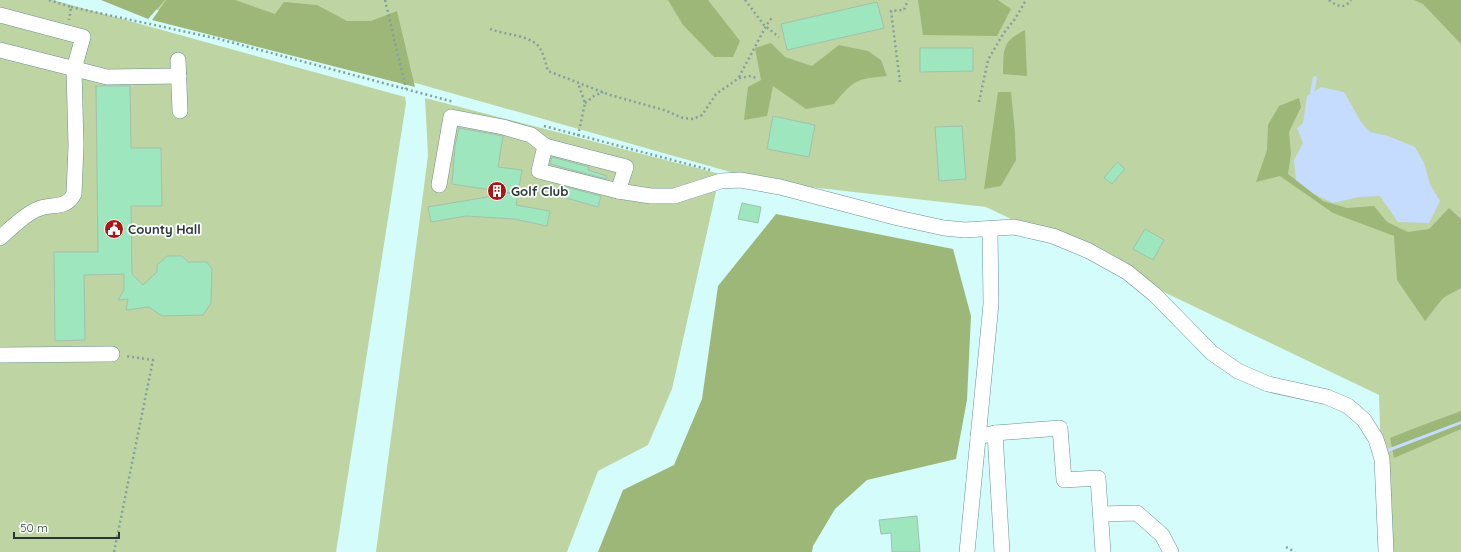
<svg xmlns="http://www.w3.org/2000/svg" width="1461" height="552" font-family="Quicksand,sans-serif">
	<style>
		.green { fill: #bfd4a3 }
		.forest { fill: #9db778 }
		.water { fill: #c5dcff }
		.lines { fill: none; stroke-linecap: round; stroke-linejoin: round }
		.stream { stroke: #c5dcff; stroke-width: 4 }
		.building { fill: #9de6be; stroke: #a2c0ae }
		.minor-casing { stroke: #6c918f; stroke-width: 16 }
		.path { stroke: #83a09e; stroke-width: 2.5; stroke-dasharray: 2 3; stroke-linecap: butt }
		.minor { stroke: #fff; stroke-width: 15 }
		.labels { text-anchor: middle; stroke-width: 3.5; stroke-linejoin: round; paint-order: stroke }
		.poi-label { font-size: 13px; font-weight: bold; fill: #283736; stroke: #fff; text-anchor: start }
	</style>
	<rect width="100%" height="100%" fill="#d4fcfa"/>
	<g class="green">
		<path d="M 0,0 L 53,0 L 405,97 L 406,103 L 336,552 L 0,552 Z"/>
		<path d="M 122,0 L 1461,0 L 1461,552 L 1384,552 L 1379,395 L 986,207 L 766,182 Z"/>
		<path d="M 425,98 L 720,174 L 672,389 L 648,445 L 598,471 L 567,552 L 376,552 L 428,156 Z"/>
	</g>
	<g class="forest">
		<path d="M 101,0 L 165,0 L 148,19 Z"/>
		<path d="M 166,0 L 235,0 L 275,14 L 284,2 L 317,5 L 347,21 L 371,21 L 397,11 L 415,87 L 152,20 Z"/>
		<path d="M 668,0 L 708,0 L 740,41 L 733,57 L 714,57 L 683,25 Z"/>
		<path d="M 918,0 L 998,0 L 1011,9 L 997,36 L 923,35 Z"/>
		<path d="M 1414,0 L 1461,0 L 1461,44 L 1423,4 Z"/>
		<path d="M 1025,30 L 1027,76 L 1003,74 C 1004,50 1001,42 1025,30 Z"/>
		<path d="M 771,43 L 785,57 L 812,66 L 839,45 L 868,51 L 881,60 L 887,76 C 855,79 854,80 834,104 L 806,109 L 773,86 L 767,116 L 744,120 L 748,87 L 761,80 L 755,48 Z"/>
		<path d="M 998,92 L 1011,92 L 1015,133 L 1016,160 L 1001,186 L 984,189 Z"/>
		<path d="M 1299,98 L 1301,107 L 1289,132 L 1291,154 L 1288,174 L 1323,201 L 1347,208 L 1374,206 L 1387,222 L 1408,232 L 1429,229 L 1449,208 L 1461,219 L 1461,288 L 1443,298 L 1425,321 L 1397,280 L 1394,236 L 1333,213 L 1280,176 L 1256,182 L 1267,150 L 1268,125 L 1279,106 Z"/>
		<path d="M 776,214 L 953,249 L 971,316 L 967,400 L 956,459 L 867,480 L 835,509 L 813,546 L 812,552 L 598,552 L 623,490 L 674,465 L 702,399 L 718,286 Z"/>
		<path d="M 1461,411 L 1461,429 L 1394,458 L 1390,438 L 1415,428 Z"/>
	</g>
	<g class="water">
		<path d="M 1321,87 L 1344,92 L 1361,122 L 1370,132 L 1388,136 L 1415,147 L 1424,163 L 1430,184 L 1440,201 L 1429,223 L 1398,222 L 1380,196 L 1359,197 L 1333,203 L 1314,194 L 1296,180 L 1294,160 L 1303,143 L 1297,128 L 1303,123 L 1307,96 Z"/>
		<path d="M 1461,421 L 1461,424 L 1388,452 L 1387,449 Z"/>
	</g>
	<g class="lines">
		<path class="stream" d="M 1312,93 L 1315,78"/>
	</g>
	<g class="building">
		<path d="M 877,2 L 884,28 L 787,50 L 781,24 Z"/>
		<path d="M 920,48 L 973,48 L 973,71 L 920,72 Z"/>
		<path d="M 96,86 L 130,86 L 131,148 L 161,148 L 162,206 L 131,206 L 132,274 L 143,285 L 157,272 L 157,265 L 167,256 L 182,256 L 188,262 L 207,262 L 212,269 L 211,303 L 203,315 L 162,316 L 149,307 L 126,310 L 128,299 L 118,300 L 124,290 L 124,274 L 84,275 L 85,340 L 55,341 L 54,252 L 98,252 Z"/>
		<path d="M 773,116 L 815,125 L 809,157 L 767,149 Z"/>
		<path d="M 962,126 L 966,179 L 939,181 L 935,127 Z"/>
		<path d="M 459,128 L 503,136 L 498,167 L 522,170 L 516,205 L 550,211 L 547,226 L 514,219 L 466,216 L 431,222 L 428,207 L 511,193 L 452,184 L 455,146 Z"/>
		<path d="M 552,157 L 589,167 L 588,170 L 607,176 L 606,179 L 550,164 Z"/>
		<path d="M 1117,162 L 1125,169 L 1112,184 L 1104,178 Z"/>
		<path d="M 566,187 L 601,196 L 598,207 L 563,197 Z"/>
		<path d="M 742,203 L 761,207 L 758,223 L 738,219 Z"/>
		<path d="M 1145,229 L 1164,240 L 1153,260 L 1133,249 Z"/>
		<path d="M 917,516 L 920,552 L 892,552 L 891,533 L 881,534 L 879,520 Z"/>
	</g>
	<g class="lines">
		<defs>
			<g id="minor">
				<path d="M 0,15 L 83,37 L 74,69 L 76,145 L 74,194 C 66,210 51,203 38,209 C 26,213 9,230 0,238"/>
				<path d="M 0,50 L 107,77 L 179,76"/>
				<path d="M 178,60 L 180,111"/>
				<path d="M 545,146 L 626,167 L 618,191"/>
				<path d="M 439,185 L 451,117 L 503,127 L 531,135 L 545,146 L 539,171 L 618,191 L 651,196 L 674,196 L 721,181 L 740,180 L 780,187 L 898,218 L 944,228 L 965,230 L 1014,227 L 1053,236 L 1089,251 L 1127,272 L 1154,294 L 1212,353 L 1238,371 L 1268,384 L 1327,397 L 1348,406 L 1364,420 L 1376,439 L 1382,459 L 1386,552"/>
				<path d="M 0,355 L 112,354"/>
				<path d="M 995,433 L 1002,552"/>
				<path d="M 978,437 L 995,433 L 1060,428 L 1064,480 L 1098,478 L 1103,552"/>
				<path d="M 1101,514 L 1137,513 L 1162,535 L 1171,552"/>
				<path d="M 967,552 L 991,304 L 990,229"/>
			</g>
		</defs>
		<use href="#minor" class="minor-casing"/>
		<g class="path">
			<path d="M 49,0 L 71,7 L 69,20"/>
			<path d="M 385,0 L 406,89"/>
			<path d="M 745,0 L 764,25 L 779,37"/>
			<path d="M 1329,0 C 1337,6 1344,10 1351,0"/>
			<path d="M 71,7 L 219,39 L 454,102"/>
			<path d="M 490,29 C 505,35 534,35 541,50 C 544,56 546,64 548,71 L 610,95 L 664,110 L 683,118 L 693,119 L 702,115 L 716,94 L 739,78 L 751,76 L 756,78"/>
			<path d="M 739,77 L 766,26 L 773,16"/>
			<path d="M 900,82 L 891,11 L 904,10 L 908,0"/>
			<path d="M 979,102 L 988,60 L 1003,34 L 1015,19 L 1026,0"/>
			<path d="M 585,103 L 594,96 L 603,92"/>
			<path d="M 544,126 L 710,170"/>
			<path d="M 578,136 L 585,103 L 578,83"/>
			<path d="M 1286,547 L 1295,552"/>
			<path d="M 114,552 L 153,360 L 125,356"/>
		</g>
		<use href="#minor" class="minor"/>
	</g>
	<defs>
		<symbol id="building-disc" viewBox="-11 -11 22 22"><circle r="9.5" fill="#a91615" stroke="#fff"/><path d="M-4-6H4V6H1V3H-1V6H-4ZM-2.5-4.3h1.7v1.8h-1.7ZM.8-4.3h1.7v1.8H.8ZM-2.5-1h1.7V.8h-1.7ZM.8-1h1.7V.8H.8Z" fill="#fff"/></symbol>
		<symbol id="civic-disc" viewBox="-11 -11 22 22"><circle r="9.5" fill="#a91615" stroke="#fff"/><path d="M-.6-6.5H3V-4.5H.6V-3L4-1V1h2V6H-6V1h2V-1L-.6-3ZM-1.2 2.5V6h2.4V2.5Z" fill="#fff"/></symbol>
	</defs>
	<g fill-rule="evenodd">
		<use href="#building-disc" x="486" y="180" width="22" height="22"/>
		<use href="#civic-disc" x="103" y="218" width="22" height="22"/>
	</g>
	<g class="labels">
		<g class="poi-label">
			<text x="511" y="196">Golf Club</text>
			<text x="128" y="234">County Hall</text>
		</g>
	</g>
	<path d="M14 532v6h105v-6" fill="none" stroke="#283736" stroke-width="2"/>
	<text x="20" y="532" font-size="12" fill="#283736" stroke="#ffffff" stroke-width="3" paint-order="stroke">50 m</text>
</svg>
